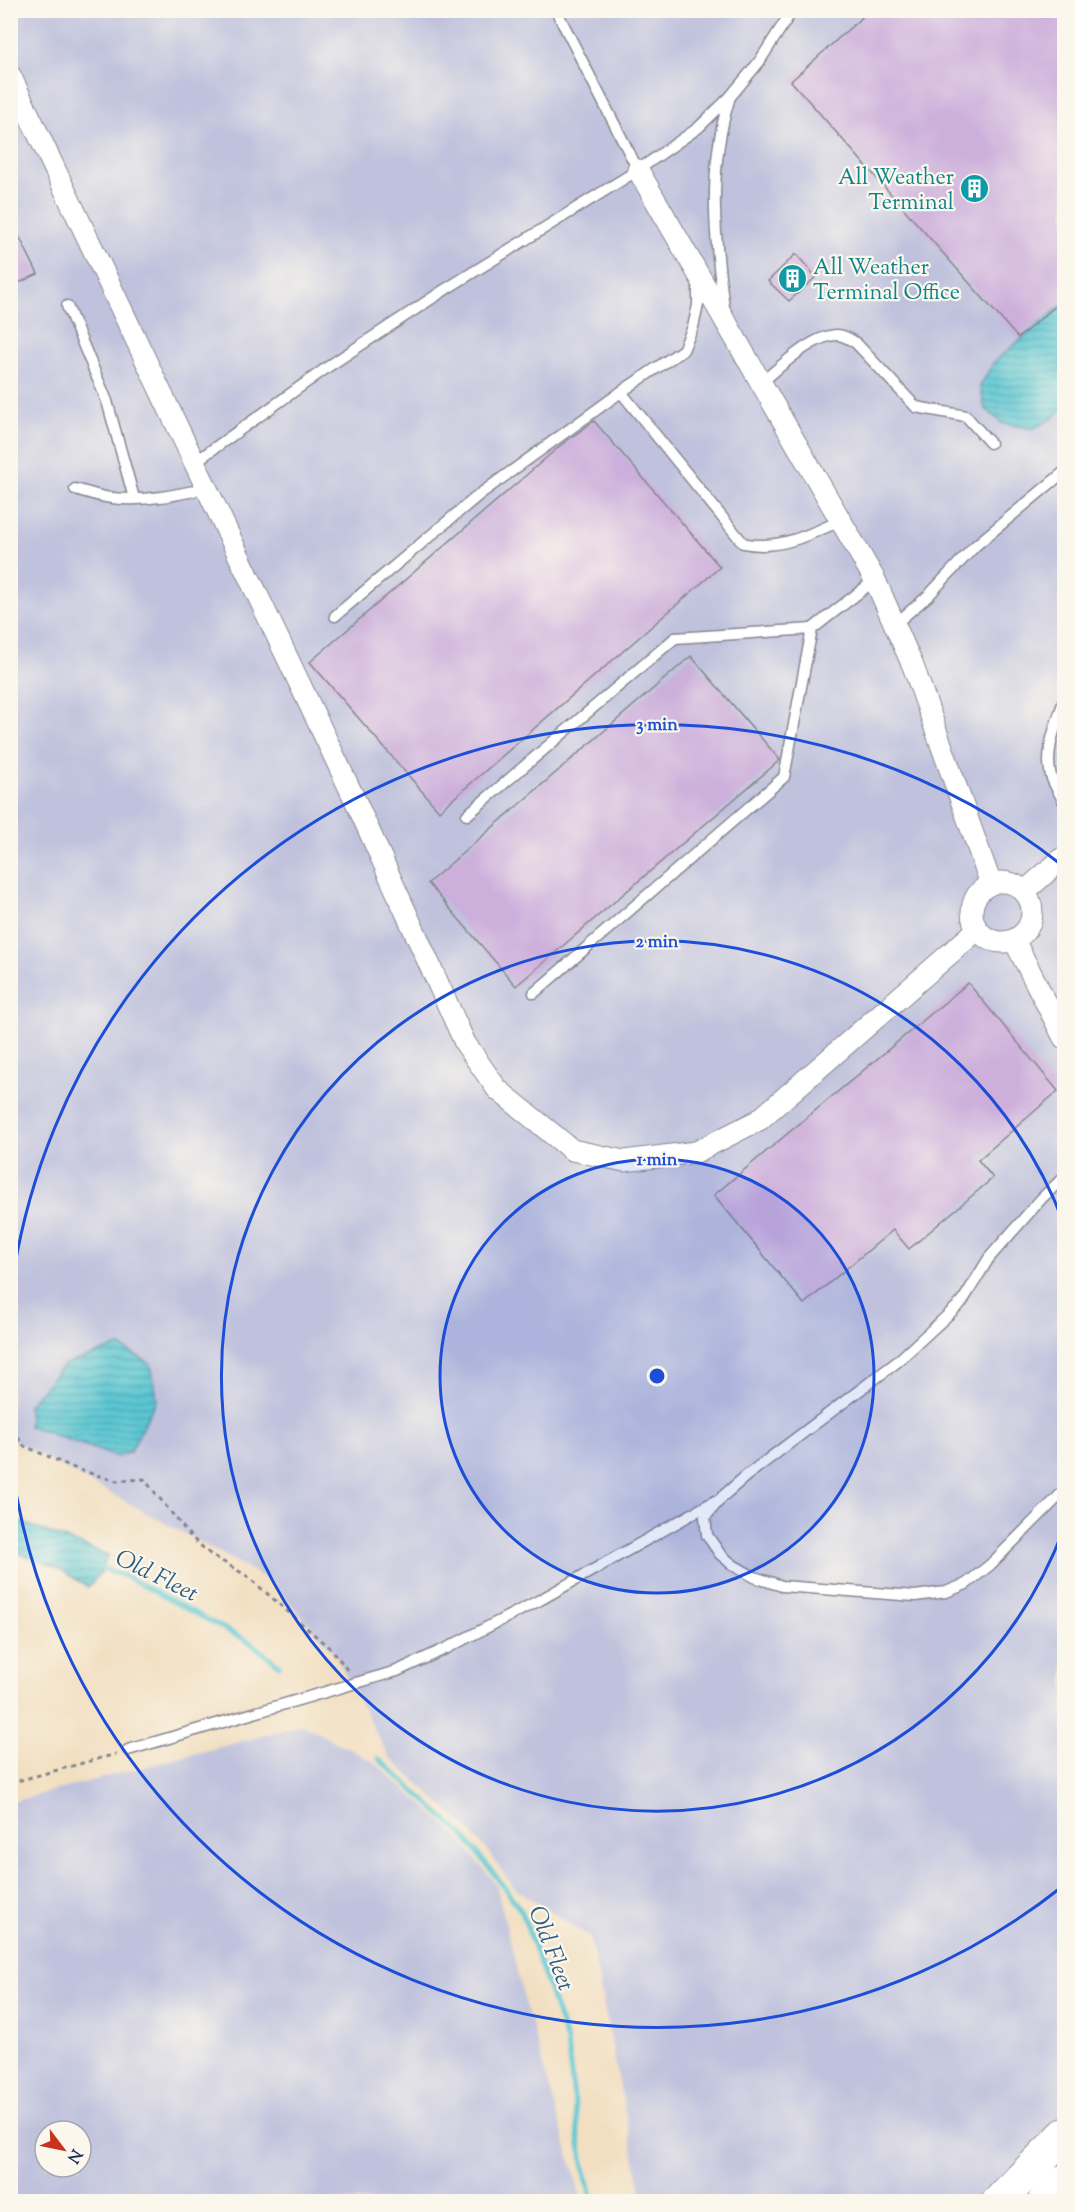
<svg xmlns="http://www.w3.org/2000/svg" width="1075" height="2212" font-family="'Sorts Mill Goudy',serif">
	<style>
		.industrial { fill: #c0c2dd; fill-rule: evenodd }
		.water { fill: url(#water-rules); stroke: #3b7b98; stroke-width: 1.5 }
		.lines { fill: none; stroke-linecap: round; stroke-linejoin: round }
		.stream { stroke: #5bc7d3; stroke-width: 5 }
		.building { fill: #ccafdb }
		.lane-casing { stroke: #868790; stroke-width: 13 }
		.street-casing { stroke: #868790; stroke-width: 23 }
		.highway-casing { stroke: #868790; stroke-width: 35 }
		.path { stroke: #868790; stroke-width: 3; stroke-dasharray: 4.5 4.5; stroke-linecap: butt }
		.lane { stroke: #fff; stroke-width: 10 }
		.street { stroke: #fff; stroke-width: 21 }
		.highway { stroke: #fff; stroke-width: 33 }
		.ring { fill: none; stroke: #1d4ed8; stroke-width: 3 }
		.labels { text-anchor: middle; stroke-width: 4.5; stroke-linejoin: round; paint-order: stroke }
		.culture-label { font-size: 22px; fill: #0d838f; stroke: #fbf7ec; text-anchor: end }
		.water-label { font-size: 24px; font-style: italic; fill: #2e5d81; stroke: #fbf7ec }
		.centre { fill: #1d4ed8; stroke: #fbf7ec; stroke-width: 3 }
		.ring-label { font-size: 18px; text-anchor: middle; font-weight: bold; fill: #1d4ed8; stroke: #fbf7ec; stroke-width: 4.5; stroke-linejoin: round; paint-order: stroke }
	</style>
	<defs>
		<pattern id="water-rules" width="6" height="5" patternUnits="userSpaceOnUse" patternTransform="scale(1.5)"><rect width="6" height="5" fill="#5bc7d3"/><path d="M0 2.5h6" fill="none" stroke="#4aa2ae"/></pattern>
	</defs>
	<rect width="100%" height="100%" fill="#fbf7ec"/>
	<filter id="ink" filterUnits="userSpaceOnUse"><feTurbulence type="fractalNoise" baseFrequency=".0167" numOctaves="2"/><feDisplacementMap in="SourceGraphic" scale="12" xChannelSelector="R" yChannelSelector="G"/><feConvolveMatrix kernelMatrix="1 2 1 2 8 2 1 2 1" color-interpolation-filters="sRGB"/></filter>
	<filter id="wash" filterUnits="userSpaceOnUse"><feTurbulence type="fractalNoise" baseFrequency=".008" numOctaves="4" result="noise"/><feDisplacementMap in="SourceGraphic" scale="24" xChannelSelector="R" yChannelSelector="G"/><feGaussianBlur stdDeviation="1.35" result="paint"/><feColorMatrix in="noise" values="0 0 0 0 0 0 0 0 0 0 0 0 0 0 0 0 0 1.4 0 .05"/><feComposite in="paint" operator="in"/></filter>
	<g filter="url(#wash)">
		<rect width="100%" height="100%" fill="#f2dfc1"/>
		<g class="industrial">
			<path d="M 10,11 L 1064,11 L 1064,2201 L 643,2201 L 590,1937 L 514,1888 L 488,1851 L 465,1826 L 389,1757 L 333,1651 L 269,1580 L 11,1439 Z"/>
			<path d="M 303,1725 L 374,1762 L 455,1834 L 496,1884 L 522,1991 L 582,2201 L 11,2201 L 11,1802 ZM 45,2131 L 81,2131 L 81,2167 L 45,2167 Z"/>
		</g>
		<g class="water">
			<path d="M 1064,303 L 1064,408 L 1052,419 L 1032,429 L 1002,423 L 985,408 L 980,386 L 994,362 Z"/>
			<path d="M 119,1346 L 151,1364 L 157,1399 L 130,1452 L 117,1457 L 29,1426 L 28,1405 L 64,1365 Z"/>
			<path d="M 10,1518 L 108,1555 L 101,1572 L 88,1587 L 58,1568 L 11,1550 Z"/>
		</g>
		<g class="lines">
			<g class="stream">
				<path d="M 96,1566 L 129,1578 L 251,1643 L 279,1665"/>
				<path d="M 379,1759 L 461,1833 L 496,1876 L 522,1912 L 567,2042 L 581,2154 L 592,2202"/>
			</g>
		</g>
		<g id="blocks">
			<g class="building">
				<path d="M 870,10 L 1065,10 L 1065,298 L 1018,338 L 791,81 Z"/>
				<path d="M 10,218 L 38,274 L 10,287 Z"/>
				<path d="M 796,254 L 816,277 L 789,301 L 768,281 Z"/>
				<path d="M 594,421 L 720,567 L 439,811 L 310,662 L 561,445 Z"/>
				<path d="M 691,656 L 780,760 L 516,986 L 428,883 Z"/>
				<path d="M 968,983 L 1058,1091 L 978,1160 L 993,1178 L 909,1249 L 893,1230 L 804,1304 L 714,1195 Z"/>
			</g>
		</g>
	</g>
	<g filter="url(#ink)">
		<use href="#blocks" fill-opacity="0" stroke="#868790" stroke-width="1.5"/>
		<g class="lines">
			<defs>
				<g id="lane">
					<path d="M 556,10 L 638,170"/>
					<path d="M 67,306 L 107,401 L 134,498"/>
					<path d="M 724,307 C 714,236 708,169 729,100"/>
					<path d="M 762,382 C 780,367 814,334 838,335 C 845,336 850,339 856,343 L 916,407 L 966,416 L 990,443"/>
					<path d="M 621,392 L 683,350 L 693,327 L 698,305 L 698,282"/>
					<path d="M 195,462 L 332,364 L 446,289 L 638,170 L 698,128 L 730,97 L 759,62 L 788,17 L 795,10"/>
					<path d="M 75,489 C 87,492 99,497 112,498 C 144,502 176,495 207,488"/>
					<path d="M 335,616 L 480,494 L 621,392 L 743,543 C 778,551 811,534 842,520"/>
					<path d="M 895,624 L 928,596 L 975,546 L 1064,472"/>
					<path d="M 1064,700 C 1057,723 1044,751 1051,776 C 1054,785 1060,794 1064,802"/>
					<path d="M 467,815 L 675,638 L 812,629"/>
					<path d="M 534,993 L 784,777 L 812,629 L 875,580"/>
					<path d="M 1064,1177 L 1042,1198 L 989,1258 L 962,1302 L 897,1362 L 746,1476 L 723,1496 L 705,1517 L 707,1535 L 720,1554 L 733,1565 L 754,1577 L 782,1586 L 915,1596 L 946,1592 L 966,1584 L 990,1565 L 1064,1491"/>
					<path d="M 128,1750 L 397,1671 L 447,1648 L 540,1600 L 715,1501"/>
				</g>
				<g id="street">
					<path d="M 10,75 L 356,802 L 465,1043 L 497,1089 L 572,1150 L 624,1161 L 696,1152 L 759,1120 L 977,930"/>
					<path d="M 638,170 L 875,580 L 913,666 L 991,884"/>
					<circle cx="1002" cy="912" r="30"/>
					<path d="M 1024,892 L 1064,857"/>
					<path d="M 1014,940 L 1064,1038"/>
				</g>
				<g id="highway">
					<path d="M 998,2202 L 1064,2135"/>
					<path d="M 1044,2202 L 1064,2181"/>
				</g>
			</defs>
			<use href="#lane" class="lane-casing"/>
			<use href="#street" class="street-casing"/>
			<use href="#highway" class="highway-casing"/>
			<g class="path">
				<path d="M 10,1421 L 22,1445 L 79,1470 L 117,1481 L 144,1479 L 191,1537 L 210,1554 L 247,1576 L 333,1651 L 348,1671"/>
				<path d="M 10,1783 L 116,1754"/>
			</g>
			<use href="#lane" class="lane"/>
			<use href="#street" class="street"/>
			<use href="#highway" class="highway"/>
		</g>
	</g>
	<circle cx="657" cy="1376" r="217" fill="#1d4ed8" fill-opacity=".12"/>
	<g class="ring">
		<circle cx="657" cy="1376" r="217"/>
		<path d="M1064 1528A435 435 0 1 1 1064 1224"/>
		<path d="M1063 1886A652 652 0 0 1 11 1461M11 1291A652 652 0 0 1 1063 866"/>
	</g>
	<defs>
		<symbol id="building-disc" viewBox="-11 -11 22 22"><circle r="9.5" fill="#0f9aa8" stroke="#fbf7ec"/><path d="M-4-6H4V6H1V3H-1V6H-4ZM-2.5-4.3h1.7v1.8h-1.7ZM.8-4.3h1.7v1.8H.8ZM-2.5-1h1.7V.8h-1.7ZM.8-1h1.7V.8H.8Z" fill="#fff"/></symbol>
	</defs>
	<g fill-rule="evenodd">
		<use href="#building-disc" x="958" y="172" width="33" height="33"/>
		<use href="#building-disc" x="776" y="262" width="33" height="33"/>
	</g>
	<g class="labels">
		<g class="culture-label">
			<text x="954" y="184">All Weather<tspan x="954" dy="25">Terminal</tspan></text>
			<text x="813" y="274" text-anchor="start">All Weather<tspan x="813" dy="25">Terminal Office</tspan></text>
		</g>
		<g class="water-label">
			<text transform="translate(157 1575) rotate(26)" y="8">Old Fleet</text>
			<text transform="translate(552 1948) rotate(69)" y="8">Old Fleet</text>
		</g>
	</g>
	<circle cx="657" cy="1376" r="9" class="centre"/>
	<g class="ring-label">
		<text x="657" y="730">3 min</text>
		<text x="657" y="947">2 min</text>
		<text x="657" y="1165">1 min</text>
	</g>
	<rect width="1075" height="2212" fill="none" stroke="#fbf7ec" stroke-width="36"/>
	<g transform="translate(63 2149) rotate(122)"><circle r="28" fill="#fbf7ec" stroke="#a1a7b3" stroke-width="1.5"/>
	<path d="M0-4.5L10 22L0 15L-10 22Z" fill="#c8321e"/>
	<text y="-9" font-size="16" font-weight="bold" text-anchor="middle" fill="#1b2f5e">N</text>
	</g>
</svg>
